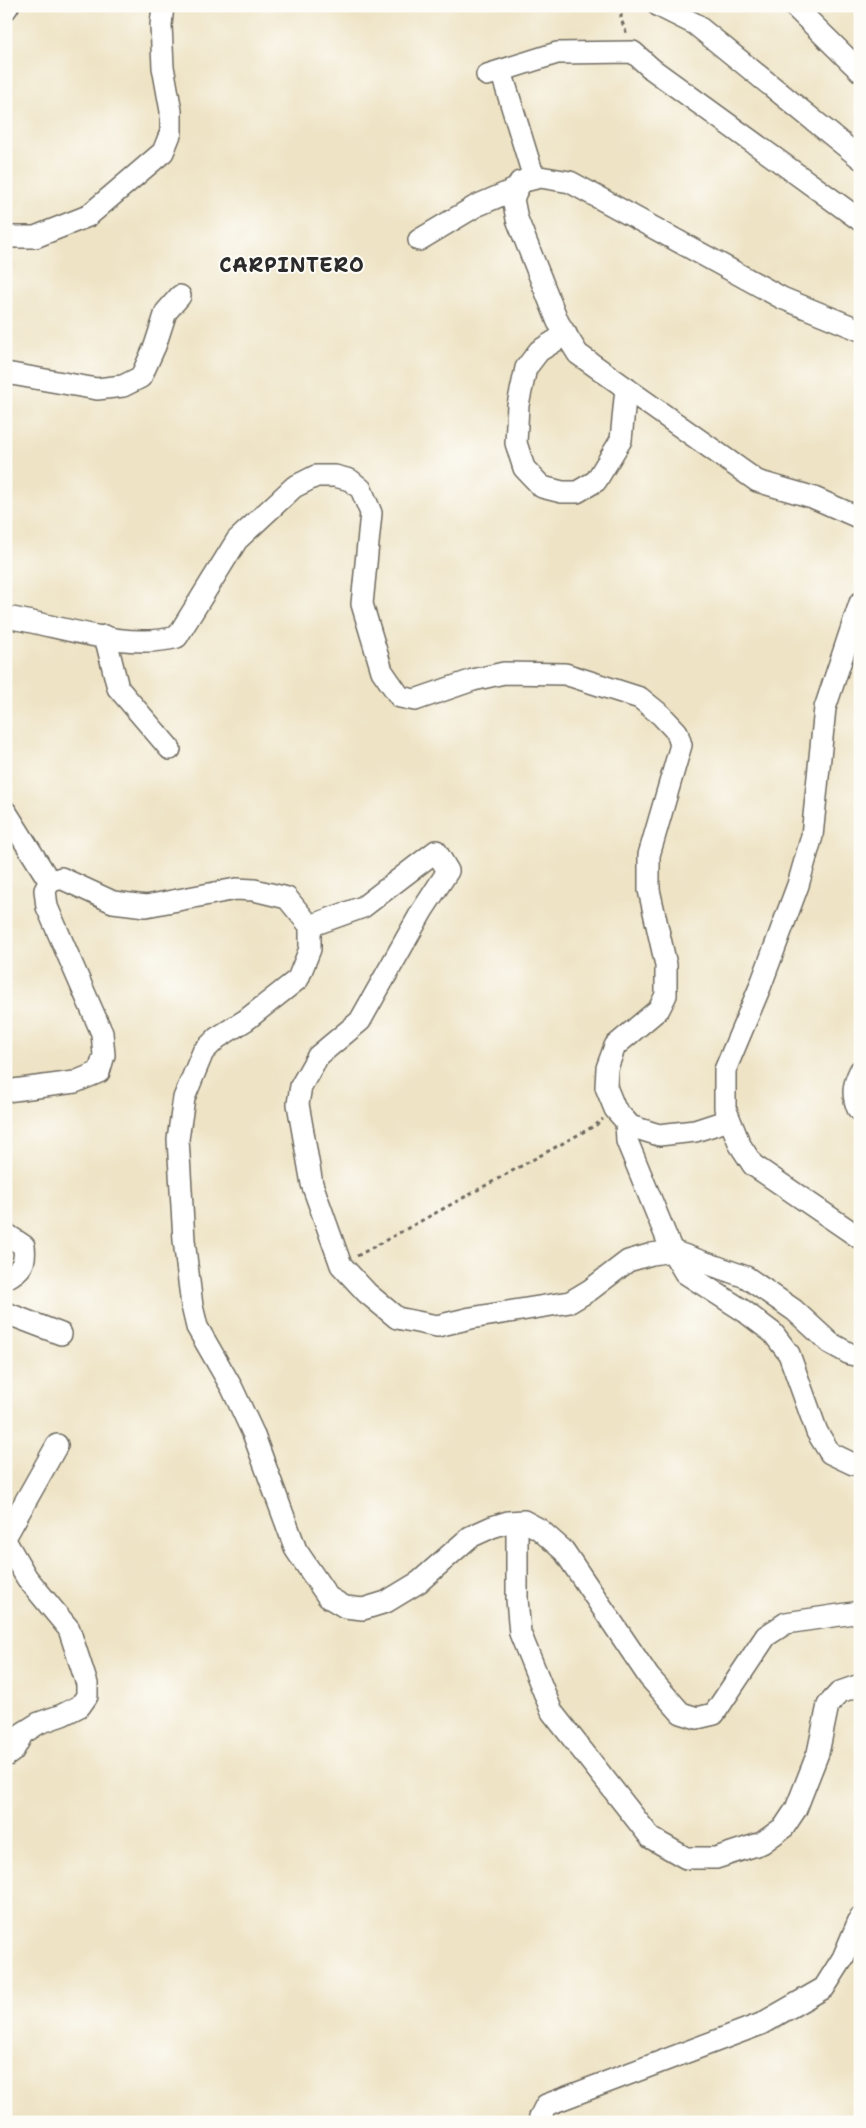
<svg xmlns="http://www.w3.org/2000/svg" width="866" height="2128" font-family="'Shantell Sans',sans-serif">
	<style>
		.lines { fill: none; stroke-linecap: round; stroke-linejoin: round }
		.minor-casing { stroke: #6f6b61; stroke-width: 24 }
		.path { stroke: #6f6b61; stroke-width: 3; stroke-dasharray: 4 4; stroke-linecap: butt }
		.minor { stroke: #fff; stroke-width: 21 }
		.labels { text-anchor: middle; stroke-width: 4; stroke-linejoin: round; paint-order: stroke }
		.district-label { font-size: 20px; font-weight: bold; letter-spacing: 1px; fill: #2b2b2b; stroke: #fdfcf7 }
	</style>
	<rect width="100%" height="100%" fill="#fdfcf7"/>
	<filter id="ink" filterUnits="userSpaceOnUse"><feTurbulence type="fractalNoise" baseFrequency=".02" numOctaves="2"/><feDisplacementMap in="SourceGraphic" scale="10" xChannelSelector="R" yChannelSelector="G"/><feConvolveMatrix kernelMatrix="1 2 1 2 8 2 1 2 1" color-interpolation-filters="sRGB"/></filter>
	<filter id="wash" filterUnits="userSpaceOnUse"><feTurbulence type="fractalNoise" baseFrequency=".0096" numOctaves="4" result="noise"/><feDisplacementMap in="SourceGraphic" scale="20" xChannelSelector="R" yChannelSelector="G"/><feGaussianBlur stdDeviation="1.12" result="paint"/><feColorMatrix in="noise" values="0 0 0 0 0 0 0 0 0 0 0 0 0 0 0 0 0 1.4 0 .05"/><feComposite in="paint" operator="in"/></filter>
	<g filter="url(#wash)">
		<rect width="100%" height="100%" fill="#eee3c5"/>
	</g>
	<g filter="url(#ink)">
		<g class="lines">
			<defs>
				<g id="minor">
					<path d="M 659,6 L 695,24 L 860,158"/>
					<path d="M 794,6 L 860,71"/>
					<path d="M 6,9 L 8,6"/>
					<path d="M 501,71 L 534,178"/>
					<path d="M 487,75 L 557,53 L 633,52 L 652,69 L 860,220"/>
					<path d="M 6,237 L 35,237 L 88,216 L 163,152 L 171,132 L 171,111 L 163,67 L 161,25 L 163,6"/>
					<path d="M 419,240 L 476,206 L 518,188"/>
					<path d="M 860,330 L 782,298 L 570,182 L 540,177 L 520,182 L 513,199 L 517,219 L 558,322 L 578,354 L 757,481 L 812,497 L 860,518"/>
					<path d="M 566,334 L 539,351 L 526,368 L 518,405 L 516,443 L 524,468 L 542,487 L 562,492 L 577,492 L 596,481 L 621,440 L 626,388"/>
					<path d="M 6,373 L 97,389 L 123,386 L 141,377 L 155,346 L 166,312 L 180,296"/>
					<path d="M 860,603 L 825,708 L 812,836 L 798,885 L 760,987 L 725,1070 L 725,1108 L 740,1145 L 753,1165 L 860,1238"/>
					<path d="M 6,617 C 58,625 126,651 177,637 L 237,540 L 294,487 L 316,476 L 335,476 L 350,480 L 361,489 L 371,513 L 362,604 L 382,671 L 400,697 L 415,700 L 473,680 L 504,673 L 565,674 L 640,698 L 661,715 L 677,732 L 681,745 L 649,855 L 649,890 L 666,965 L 666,995 L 659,1009 L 615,1046 L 607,1068 L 606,1087 L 615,1109 L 630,1126 L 659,1135 L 695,1131 L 729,1120"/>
					<path d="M 105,636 L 118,688 L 170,749"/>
					<path d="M 6,812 L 50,882"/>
					<path d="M 310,926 L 363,907 L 436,851 L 448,871 L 422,911 L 360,1021 L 318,1056 L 301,1086 L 298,1104 L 312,1184 L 341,1265 L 367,1293 L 397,1318 L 437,1326 L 471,1318 L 570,1302 L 590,1290 L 628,1261 L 652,1254 L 672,1251 L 746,1277 L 794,1310 L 830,1343 L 850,1354 L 860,1356"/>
					<path d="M 860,1071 C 853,1085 852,1095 858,1109 L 860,1110"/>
					<path d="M 6,1091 L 75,1082 L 99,1072 L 104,1055 L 102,1033 L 47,907 L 45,890 L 50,882 L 61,878 L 113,902 L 146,906 L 236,889 L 254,890 L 287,898 L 310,926 L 310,949 L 298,979 L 246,1020 L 217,1038 L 203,1052 L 184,1098 L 178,1139 L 184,1240 L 192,1306 L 197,1327 L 232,1388 L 253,1433 L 296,1550 L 328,1597 L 345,1607 L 363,1609 L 386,1602 L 419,1582 L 470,1537 L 492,1527 L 508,1522 L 524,1521 L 539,1529 L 564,1551 L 649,1677 L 681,1713 L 697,1718 L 714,1714 L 766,1636 L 786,1623 L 860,1612"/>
					<path d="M 626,1121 L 627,1141 L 672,1251 L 685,1273 L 744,1311 L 773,1333 L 789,1354 L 817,1432 L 830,1453 L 853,1464 L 860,1465"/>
					<path d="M 6,1234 L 24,1246 C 26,1263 22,1270 6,1278"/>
					<path d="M 6,1313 L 61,1334"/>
					<path d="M 517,1522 L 517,1599 L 520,1633 L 552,1712 L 651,1838 L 686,1858 L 716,1858 L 762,1843 L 784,1827 L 796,1809 L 818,1753 L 828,1705 L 840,1692 L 860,1685"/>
					<path d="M 6,1536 L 57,1445"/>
					<path d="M 6,1542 L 27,1578 L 69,1629 L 87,1684 L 87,1696 L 80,1706 L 62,1715 L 39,1723 L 23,1733 L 13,1751 L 6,1756"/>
					<path d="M 544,2122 L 540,2117 L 546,2105 L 761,2024 L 824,1988 L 843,1958 L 860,1918"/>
				</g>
			</defs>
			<use href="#minor" class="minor-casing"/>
			<g class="path">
				<path d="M 621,6 L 621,19 L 627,35"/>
				<path d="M 357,1256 L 596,1125 L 603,1119"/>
			</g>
			<use href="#minor" class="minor"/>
		</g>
	</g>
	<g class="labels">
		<g class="district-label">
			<text x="292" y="272">CARPINTERO</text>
		</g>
	</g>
	<rect width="866" height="2128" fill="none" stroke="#fdfcf7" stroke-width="25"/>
</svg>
